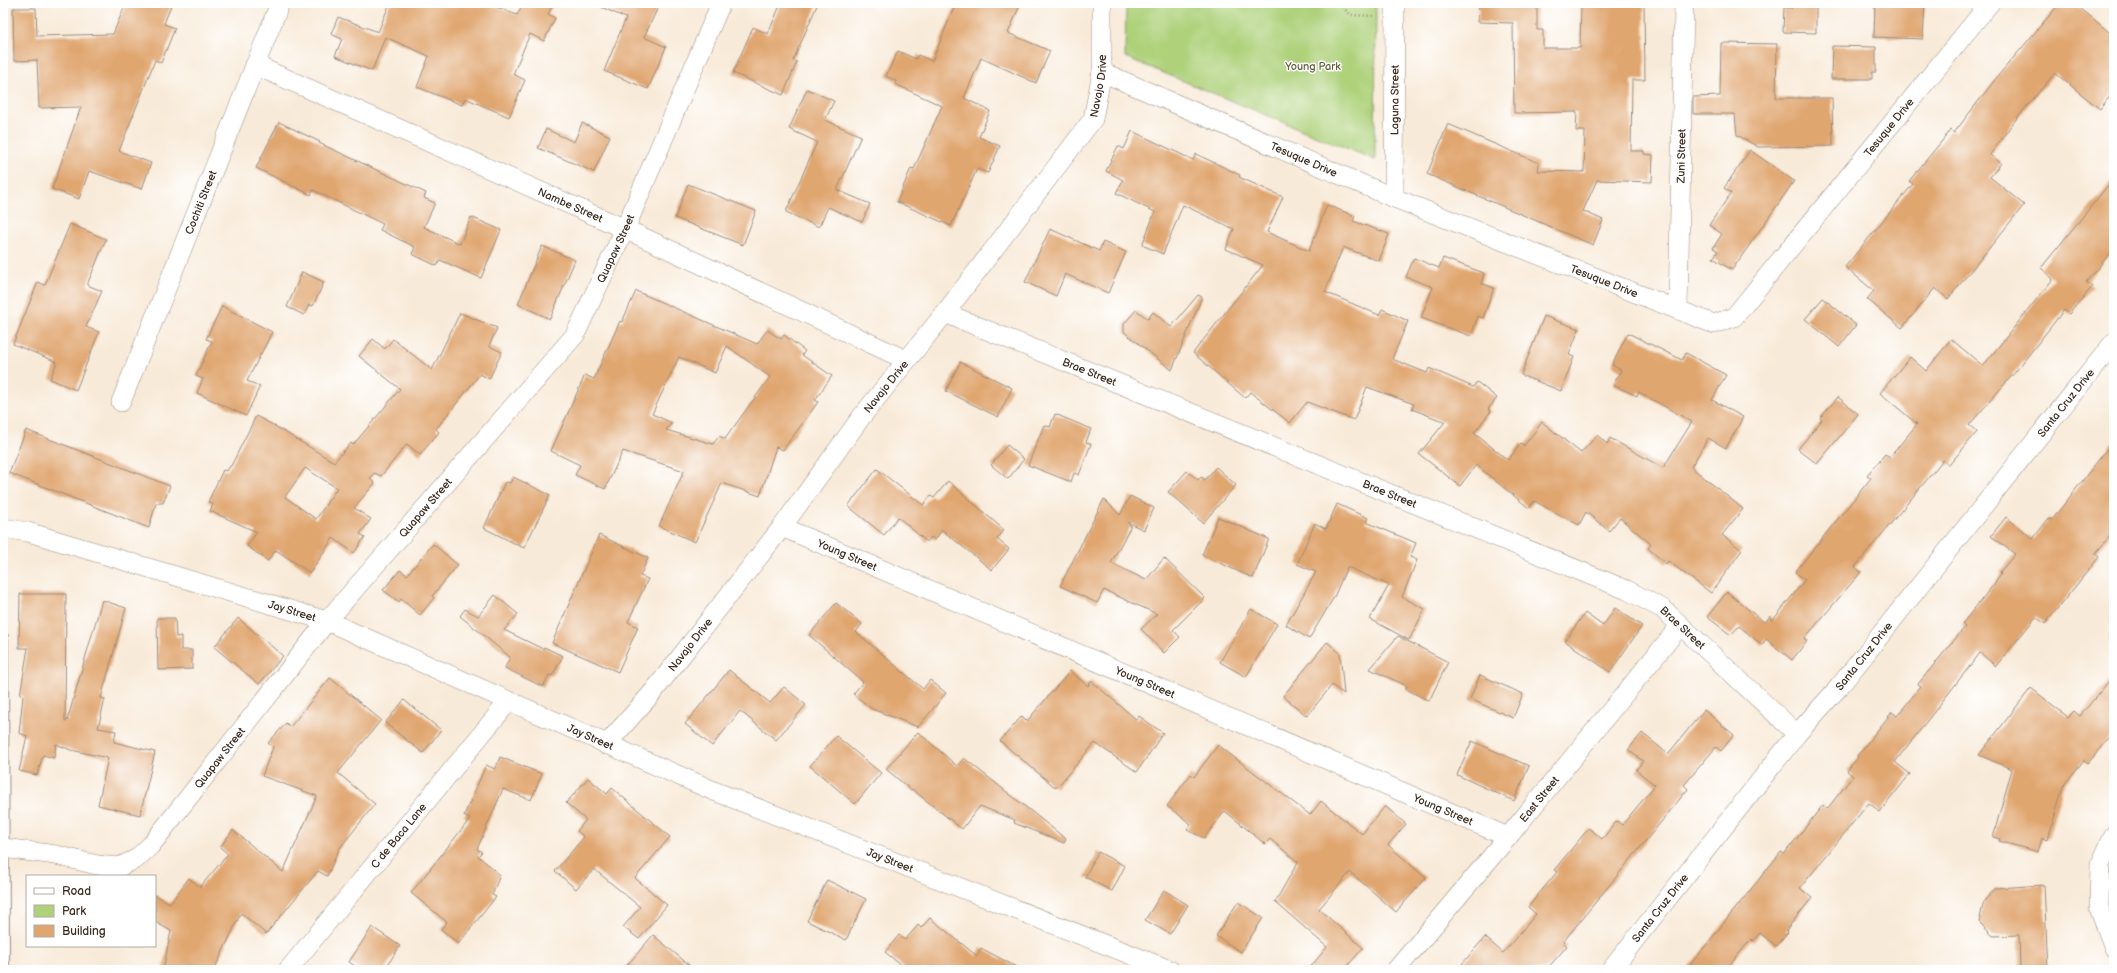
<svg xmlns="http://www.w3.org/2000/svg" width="2117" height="973" font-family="'Balsamiq Sans',sans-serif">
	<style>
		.green { fill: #aed17a; stroke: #747e4c }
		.building { fill: #e0a670; fill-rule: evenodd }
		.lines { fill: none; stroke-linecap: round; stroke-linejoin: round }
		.lane-casing { stroke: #9a8a7b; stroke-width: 12 }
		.street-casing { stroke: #9a8a7b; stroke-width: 20 }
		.path { stroke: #9a8a7b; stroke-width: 2.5; stroke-dasharray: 1 3; stroke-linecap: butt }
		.lane { stroke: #fff; stroke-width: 10 }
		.street { stroke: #fff; stroke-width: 19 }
		.labels { text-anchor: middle; stroke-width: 3; stroke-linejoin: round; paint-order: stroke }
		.park-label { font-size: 11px; fill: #5e5c3a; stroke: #fff }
		.street-label { font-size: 11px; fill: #3b2a1e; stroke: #fff }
	</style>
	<rect width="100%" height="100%" fill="#fff"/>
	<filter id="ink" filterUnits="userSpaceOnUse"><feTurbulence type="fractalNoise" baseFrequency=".025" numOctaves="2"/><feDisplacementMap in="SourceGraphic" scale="8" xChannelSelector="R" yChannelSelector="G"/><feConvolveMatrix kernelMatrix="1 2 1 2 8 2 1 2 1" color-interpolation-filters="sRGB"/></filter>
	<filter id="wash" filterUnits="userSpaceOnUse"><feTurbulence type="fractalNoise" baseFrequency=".012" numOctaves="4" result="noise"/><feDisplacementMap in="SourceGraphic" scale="16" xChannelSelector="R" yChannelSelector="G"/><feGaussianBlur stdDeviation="0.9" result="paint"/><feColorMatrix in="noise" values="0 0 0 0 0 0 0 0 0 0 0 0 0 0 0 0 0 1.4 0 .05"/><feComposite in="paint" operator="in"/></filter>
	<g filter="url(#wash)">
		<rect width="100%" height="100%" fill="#f8ead8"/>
		<path class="green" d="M 1126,3 L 1376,3 L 1375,160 L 1125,57 Z"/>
		<g id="blocks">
			<g class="building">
				<path d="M 126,3 L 172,3 L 164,24 L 175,28 L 161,63 L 155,60 L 119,151 L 151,163 L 142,189 L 89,171 L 79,199 L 52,189 L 81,107 L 39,108 L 37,60 L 14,61 L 13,8 L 36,8 L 37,36 L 113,34 Z"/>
				<path d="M 390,3 L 486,3 L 517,15 L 523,3 L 554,3 L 548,14 L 555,18 L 544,41 L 530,34 L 513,74 L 525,80 L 509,117 L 465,98 L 462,105 L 417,87 L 429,56 L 385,37 L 372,71 L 335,56 L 342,39 L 331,34 L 338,17 L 378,32 Z"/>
				<path d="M 592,3 L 660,3 L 644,37 L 666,47 L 648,89 L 604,71 L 626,18 Z"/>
				<path d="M 781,3 L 818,3 L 793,61 L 797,62 L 783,95 L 733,73 L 753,27 L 768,34 Z"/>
				<path d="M 956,3 L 1021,3 L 1008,33 L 1050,51 L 1036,83 L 981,58 L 964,98 L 990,111 L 979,137 L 1000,146 L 988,173 L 977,169 L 951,226 L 897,202 L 911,168 L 914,169 L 942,106 L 895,84 L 896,81 L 886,76 L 898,51 L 916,59 L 918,55 L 932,61 Z"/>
				<path d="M 1479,3 L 1537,3 L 1537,30 L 1543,30 L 1543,48 L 1580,48 L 1581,3 L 1644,3 L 1645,80 L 1632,80 L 1631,151 L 1644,151 L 1644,154 L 1653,155 L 1652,182 L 1597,180 L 1583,211 L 1603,220 L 1593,245 L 1427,174 L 1448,124 L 1539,163 L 1538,171 L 1584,172 L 1585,131 L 1576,131 L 1577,112 L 1514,113 L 1513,23 L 1478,22 Z"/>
				<path d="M 1792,3 L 1816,3 L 1816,33 L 1783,32 L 1784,7 L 1792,8 Z"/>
				<path d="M 1875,3 L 1925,3 L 1923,39 L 1874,37 Z"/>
				<path d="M 2060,3 L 2074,3 L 2114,36 L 2114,91 L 2100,109 L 2055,73 L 2013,123 L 1990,155 L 2001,163 L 1990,177 L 2024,205 L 1948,299 L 1935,288 L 1902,328 L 1867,299 L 1874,291 L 1845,267 L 1913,184 L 1909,181 L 1951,130 L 1954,133 L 1997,77 Z"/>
				<path d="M 1721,43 L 1777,44 L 1776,98 L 1832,98 L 1833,146 L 1758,147 L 1737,135 L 1735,114 L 1693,114 L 1693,97 L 1720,96 Z"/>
				<path d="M 1832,46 L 1876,47 L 1876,72 L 1872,72 L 1872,79 L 1831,79 Z"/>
				<path d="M 807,89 L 834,101 L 825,120 L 861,136 L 837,190 L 870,204 L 862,222 L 828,207 L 819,227 L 786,212 L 817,142 L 789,129 Z"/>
				<path d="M 279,122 L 320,142 L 319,143 L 426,193 L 424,198 L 435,203 L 424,227 L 460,244 L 471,217 L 501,230 L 481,278 L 440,260 L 437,266 L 412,254 L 415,247 L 380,230 L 383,224 L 313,190 L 311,195 L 256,168 Z"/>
				<path d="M 582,123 L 610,136 L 594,172 L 538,148 L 546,129 L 574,142 Z"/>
				<path d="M 1132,131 L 1193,160 L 1196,154 L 1240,175 L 1239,177 L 1283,197 L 1267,232 L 1309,251 L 1327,205 L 1355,216 L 1353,221 L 1389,234 L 1379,261 L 1343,247 L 1325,292 L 1379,315 L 1382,309 L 1408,321 L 1392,359 L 1427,373 L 1429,368 L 1473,387 L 1477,382 L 1497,398 L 1488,409 L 1491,411 L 1474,433 L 1508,460 L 1521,443 L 1524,446 L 1542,422 L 1581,453 L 1597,435 L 1607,444 L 1610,438 L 1663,468 L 1692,422 L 1639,392 L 1637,396 L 1613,385 L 1621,370 L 1612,365 L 1628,333 L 1682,360 L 1686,353 L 1726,375 L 1712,400 L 1743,417 L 1726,448 L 1708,438 L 1691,467 L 1743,509 L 1722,535 L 1742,550 L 1711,593 L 1668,561 L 1666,564 L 1648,548 L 1651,544 L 1620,518 L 1609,531 L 1586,512 L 1579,525 L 1534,501 L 1529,508 L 1476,465 L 1460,486 L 1419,454 L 1445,422 L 1412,409 L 1414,404 L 1367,387 L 1354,420 L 1307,402 L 1290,423 L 1250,392 L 1245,398 L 1193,353 L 1263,265 L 1226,249 L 1234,229 L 1183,205 L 1163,254 L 1142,245 L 1155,212 L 1116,193 L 1123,180 L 1106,171 L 1118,146 L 1124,149 Z"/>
				<path d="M 1750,150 L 1794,181 L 1732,270 L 1713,258 L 1718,251 L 1713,248 L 1722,234 L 1709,225 L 1731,193 L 1724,188 Z"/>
				<path d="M 2114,178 L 2114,249 L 2086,282 L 2092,287 L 2069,314 L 2064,310 L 2016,371 L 1969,425 L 1977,432 L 1949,465 L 1943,460 L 1855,567 L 1861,572 L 1804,639 L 1807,641 L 1792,660 L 1766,639 L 1762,645 L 1739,626 L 1731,635 L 1707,617 L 1727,592 L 1765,623 L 1770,616 L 1773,620 L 1805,580 L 1795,572 L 1871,478 L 1867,475 L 1885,454 L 1890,457 L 1917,424 L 1880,393 L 1910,357 L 1926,371 L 1951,339 L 1983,366 L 2053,279 L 2041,268 Z"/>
				<path d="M 688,184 L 756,211 L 743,245 L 675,218 Z"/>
				<path d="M 70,224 L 106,239 L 87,285 L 102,291 L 86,327 L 99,332 L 76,390 L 50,379 L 57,362 L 13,344 L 38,282 L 45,285 Z"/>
				<path d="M 1050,229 L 1099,251 L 1103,242 L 1126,252 L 1108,293 L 1065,274 L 1056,296 L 1025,282 Z"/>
				<path d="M 542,246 L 575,260 L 550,319 L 518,304 Z"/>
				<path d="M 1414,258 L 1439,268 L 1443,258 L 1484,273 L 1481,283 L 1494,288 L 1483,318 L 1478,316 L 1471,336 L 1421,318 L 1433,287 L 1406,277 Z"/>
				<path d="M 302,272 L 324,282 L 313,306 L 309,305 L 304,315 L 287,307 Z"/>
				<path d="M 636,291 L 757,344 L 767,330 L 781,339 L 784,335 L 805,351 L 802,355 L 832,376 L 815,400 L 818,402 L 783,450 L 776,447 L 760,496 L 722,483 L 695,542 L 659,526 L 684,471 L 623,451 L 605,489 L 575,475 L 580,465 L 551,451 L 585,375 L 594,379 L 620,321 L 622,322 ZM 727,346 L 770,377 L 725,439 L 719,436 L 713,444 L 666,430 L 672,423 L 652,414 L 679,357 L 715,373 Z"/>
				<path d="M 1198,295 L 1202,297 L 1172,370 L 1124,332 L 1124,324 L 1136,310 L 1148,319 L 1153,312 L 1171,327 Z"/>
				<path d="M 1823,298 L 1856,325 L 1839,347 L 1805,319 Z"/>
				<path d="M 222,306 L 272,332 L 247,381 L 260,386 L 246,416 L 197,393 L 203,379 L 196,376 L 212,341 L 206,339 Z"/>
				<path d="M 460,313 L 497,328 L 489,346 L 502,352 L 489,379 L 480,374 L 436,429 L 439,432 L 420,455 L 407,444 L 381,476 L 374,473 L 370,479 L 375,483 L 354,508 L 371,519 L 360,534 L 365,537 L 354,553 L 333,538 L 310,573 L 276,550 L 268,561 L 247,546 L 257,532 L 210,511 L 213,504 L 208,502 L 223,470 L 227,471 L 230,466 L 231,466 L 256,416 L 273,425 L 334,462 L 351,443 L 353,445 L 400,389 L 359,356 L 373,339 L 385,349 L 393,339 L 432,370 ZM 305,468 L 337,488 L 316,519 L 285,497 Z"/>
				<path d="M 1544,316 L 1579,329 L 1569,355 L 1574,357 L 1561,391 L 1521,375 Z"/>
				<path d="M 960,362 L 1012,388 L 998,417 L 946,391 Z"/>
				<path d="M 1838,397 L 1858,414 L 1817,464 L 1798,449 L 1822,420 L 1820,418 Z"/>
				<path d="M 1055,414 L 1091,429 L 1086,442 L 1091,444 L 1079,475 L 1074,473 L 1071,482 L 1028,465 L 1044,425 L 1050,427 Z"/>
				<path d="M 26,430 L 170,486 L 163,503 L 156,503 L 149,528 L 9,473 Z"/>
				<path d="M 2114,440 L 2114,531 L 2095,554 L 2099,557 L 2045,624 L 2036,617 L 1996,666 L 1980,653 L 1895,762 L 1910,774 L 1880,812 L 1869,803 L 1800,888 L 1812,898 L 1786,930 L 1788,932 L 1776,946 L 1760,933 L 1753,941 L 1751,939 L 1726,970 L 1686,970 L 1781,852 L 1784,854 L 1823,805 L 1827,809 L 1853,776 L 1847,771 L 1858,757 L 1857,756 L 1892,712 L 1897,716 L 1921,686 L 1918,684 L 1965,627 L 1962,624 L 1994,584 L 2001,573 L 2000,572 L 2015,554 L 1991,536 L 2006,517 L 2033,539 L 2049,518 L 2052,520 Z"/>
				<path d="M 1007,445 L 1024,459 L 1008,479 L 991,465 Z"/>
				<path d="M 1216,467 L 1236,485 L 1203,523 L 1168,492 L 1187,471 L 1198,480 L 1201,477 L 1205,480 Z"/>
				<path d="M 877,469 L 923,505 L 931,496 L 934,498 L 948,481 L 1004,530 L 997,539 L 1009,549 L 992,570 L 942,530 L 935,540 L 931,537 L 927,542 L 898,517 L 884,535 L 848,506 Z"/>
				<path d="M 513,477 L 550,495 L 524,548 L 484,528 L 505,482 L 510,483 Z"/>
				<path d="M 1130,496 L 1154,508 L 1144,530 L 1127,522 L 1131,526 L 1111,563 L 1146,580 L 1164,558 L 1205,598 L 1173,630 L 1180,637 L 1164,653 L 1141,629 L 1157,614 L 1104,590 L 1097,603 L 1060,586 L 1104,499 L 1120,515 Z"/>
				<path d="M 1337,504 L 1368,518 L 1366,522 L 1416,543 L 1410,557 L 1417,560 L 1402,597 L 1425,609 L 1409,640 L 1370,619 L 1389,585 L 1347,567 L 1334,597 L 1309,639 L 1286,625 L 1316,572 L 1297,564 L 1315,523 L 1326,529 Z"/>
				<path d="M 1218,517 L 1269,539 L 1253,578 L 1202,555 Z"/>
				<path d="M 599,535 L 648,558 L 640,576 L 648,579 L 628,622 L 638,627 L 618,672 L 552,643 Z"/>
				<path d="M 433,544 L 458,565 L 432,596 L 434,598 L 420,615 L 401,599 L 399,602 L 383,590 L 400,570 L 407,575 Z"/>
				<path d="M 20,594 L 66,594 L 65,721 L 67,721 L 102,600 L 126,608 L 101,698 L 105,699 L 98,728 L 116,731 L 114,742 L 155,752 L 140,815 L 98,805 L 108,758 L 71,750 L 56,744 L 54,758 L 43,755 L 37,775 L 19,771 L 27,736 L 19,733 L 23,696 L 20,695 L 28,648 L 19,648 Z"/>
				<path d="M 495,595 L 518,614 L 504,630 L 543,649 L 544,647 L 563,656 L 552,676 L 549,675 L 543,687 L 505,668 L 510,657 L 460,616 L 465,609 L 478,616 Z"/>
				<path d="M 836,603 L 862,624 L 856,632 L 923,689 L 930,680 L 946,693 L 918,727 L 872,709 L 853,694 L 863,682 L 809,635 Z"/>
				<path d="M 1615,608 L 1642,626 L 1610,672 L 1565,641 L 1585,613 L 1603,626 Z"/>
				<path d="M 1251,609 L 1277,624 L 1246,677 L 1220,662 Z"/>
				<path d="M 157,618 L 175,618 L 176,637 L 181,636 L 181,650 L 192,650 L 192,669 L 158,670 Z"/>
				<path d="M 238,618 L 283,656 L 259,684 L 214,647 Z"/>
				<path d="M 1398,636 L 1448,662 L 1429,701 L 1406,689 L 1407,686 L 1370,669 Z"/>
				<path d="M 1327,642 L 1340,653 L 1344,694 L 1332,685 L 1307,716 L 1283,696 Z"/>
				<path d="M 729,670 L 770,703 L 784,687 L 806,705 L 776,740 L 740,711 L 712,746 L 685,724 Z"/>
				<path d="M 1070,671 L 1088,686 L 1091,681 L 1137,720 L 1139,716 L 1163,733 L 1137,772 L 1095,743 L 1056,788 L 1000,741 L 1022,716 L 1027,721 Z"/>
				<path d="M 1480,675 L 1523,694 L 1513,718 L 1470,699 Z"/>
				<path d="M 2114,675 L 2114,733 L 2088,763 L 2084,760 L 2063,786 L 2048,840 L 2042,838 L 2038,852 L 1999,841 L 2000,839 L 1993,837 L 2012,769 L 1979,755 L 2031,688 L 2068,717 L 2074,711 L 2080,716 Z"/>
				<path d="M 330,678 L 381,720 L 338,773 L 375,804 L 339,849 L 327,876 L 318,871 L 266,934 L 241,913 L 214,970 L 163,970 L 171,931 L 155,922 L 155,895 L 170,903 L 189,878 L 200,887 L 228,854 L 220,847 L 233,830 L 283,872 L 317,796 L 262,776 L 273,747 L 268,743 L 286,723 L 290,727 Z"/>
				<path d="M 404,700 L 441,730 L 423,753 L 385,723 Z"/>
				<path d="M 1704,710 L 1734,735 L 1721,751 L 1716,747 L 1684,785 L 1688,789 L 1563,942 L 1567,946 L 1546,970 L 1457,970 L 1485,937 L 1503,953 L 1536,914 L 1528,907 L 1557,872 L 1554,870 L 1589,828 L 1602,839 L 1617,821 L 1622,825 L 1655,785 L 1636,770 L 1643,761 L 1628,750 L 1642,733 L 1668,754 Z"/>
				<path d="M 918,732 L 957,766 L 964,758 L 1066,839 L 1064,843 L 1014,823 L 1015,820 L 980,806 L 962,829 L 912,789 L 911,790 L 886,769 Z"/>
				<path d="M 836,736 L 881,773 L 855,804 L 810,766 Z"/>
				<path d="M 1472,741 L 1529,766 L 1514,801 L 1457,775 Z"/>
				<path d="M 1218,745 L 1310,815 L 1321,801 L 1362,834 L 1385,806 L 1406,824 L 1388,845 L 1426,878 L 1396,912 L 1350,872 L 1319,909 L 1363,948 L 1344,970 L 1308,970 L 1327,947 L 1275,902 L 1298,862 L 1270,839 L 1265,844 L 1225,811 L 1204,838 L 1187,830 L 1191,824 L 1167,806 L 1191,774 L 1194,777 Z"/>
				<path d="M 500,757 L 542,774 L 531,800 L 503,789 L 477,849 L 482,852 L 478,856 L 500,875 L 492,895 L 496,897 L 458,944 L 441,929 L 447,922 L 411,893 L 470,819 L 464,816 L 486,765 L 495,769 Z"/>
				<path d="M 588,778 L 607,794 L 612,788 L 670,837 L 635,878 L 667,905 L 639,939 L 623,927 L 640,907 L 594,869 L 576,889 L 555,871 L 584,837 L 577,831 L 586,820 L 566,803 Z"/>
				<path d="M 1098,852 L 1125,866 L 1112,891 L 1085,877 Z"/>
				<path d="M 827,880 L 866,899 L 846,940 L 807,921 Z"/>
				<path d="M 2044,885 L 2048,970 L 2020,970 L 2019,935 L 1993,936 L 1979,922 L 1984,901 L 1996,888 Z"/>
				<path d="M 1164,890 L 1188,905 L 1170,934 L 1145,920 Z"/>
				<path d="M 1238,902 L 1263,918 L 1241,952 L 1216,936 Z"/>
				<path d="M 930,918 L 977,956 L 981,948 L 1022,970 L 907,970 L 885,952 L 899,935 L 905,940 L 918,925 L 921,928 Z"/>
				<path d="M 372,927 L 400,946 L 384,970 L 361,970 L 349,962 Z"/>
				<path d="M 653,935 L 695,970 L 623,970 Z"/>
			</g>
		</g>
	</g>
	<g filter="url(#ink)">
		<use href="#blocks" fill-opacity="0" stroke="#9a8a7b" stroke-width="1"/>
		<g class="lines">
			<defs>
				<path id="lane" d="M 3,637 L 4,970"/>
				<g id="street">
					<path id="s1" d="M 255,65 L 625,229 L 906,360"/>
					<path id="s2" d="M 1102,72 L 1394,198 L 1714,324 L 1734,317 L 1990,3"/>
					<path id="s3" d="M 1394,198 L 1395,3"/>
					<path id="s4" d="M 1678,310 L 1684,3"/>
					<path id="s5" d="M 945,313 L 1627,590 L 1663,609 L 1797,734"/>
					<path id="s6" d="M 121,402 L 280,3"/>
					<path id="s7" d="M 782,527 L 1508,837"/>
					<path id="s8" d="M 3,528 L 28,532 L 327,621 L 714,791 L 1170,970"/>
					<path id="s9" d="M 606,745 L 653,692 L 782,527 L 862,416 L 945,313 L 1093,119 L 1102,72 L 1102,3"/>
					<path d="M 2114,835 L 2100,865 L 2099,908 L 2114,948"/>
					<path id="s10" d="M 3,848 L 56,855 L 97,865 L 119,867 L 136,859 L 151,845 L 327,621 L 575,335 L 625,229 L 721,3"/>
					<path id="s11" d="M 288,970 L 508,702"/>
					<path id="s12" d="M 1396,970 L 1508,837 L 1680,626"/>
					<path id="s13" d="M 1611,970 L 1797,734 L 1839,687 L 2114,342"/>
				</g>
			</defs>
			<use href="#lane" class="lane-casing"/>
			<use href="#street" class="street-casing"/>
			<path class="path" d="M 1343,3 L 1344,9 L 1351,15 L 1373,16"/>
			<use href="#lane" class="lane"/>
			<use href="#street" class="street"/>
		</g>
	</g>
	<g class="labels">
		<g class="park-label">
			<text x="1313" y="70">Young Park</text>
		</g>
		<g class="street-label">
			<text dy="4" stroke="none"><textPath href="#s9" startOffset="827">Navajo Drive</textPath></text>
			<text dy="4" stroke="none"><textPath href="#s3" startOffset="98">Laguna Street</textPath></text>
			<text dy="4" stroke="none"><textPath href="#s2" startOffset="928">Tesuque Drive</textPath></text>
			<text dy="4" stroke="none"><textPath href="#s4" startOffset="154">Zuni Street</textPath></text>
			<text dy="4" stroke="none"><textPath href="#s2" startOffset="220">Tesuque Drive</textPath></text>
			<text dy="4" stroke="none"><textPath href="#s6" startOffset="215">Cochiti Street</textPath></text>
			<text dy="4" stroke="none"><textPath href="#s1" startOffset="345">Nambe Street</textPath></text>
			<text dy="4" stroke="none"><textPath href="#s10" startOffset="916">Quapaw Street</textPath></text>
			<text dy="4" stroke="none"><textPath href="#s2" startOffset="544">Tesuque Drive</textPath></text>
			<text dy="4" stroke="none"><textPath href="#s5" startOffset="156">Brae Street</textPath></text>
			<text dy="4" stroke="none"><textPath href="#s9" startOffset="455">Navajo Drive</textPath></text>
			<text dy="4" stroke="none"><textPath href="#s13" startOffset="727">Santa Cruz Drive</textPath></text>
			<text dy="4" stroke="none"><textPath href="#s5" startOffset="480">Brae Street</textPath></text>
			<text dy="4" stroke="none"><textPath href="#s10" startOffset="592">Quapaw Street</textPath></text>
			<text dy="4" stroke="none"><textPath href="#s7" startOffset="71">Young Street</textPath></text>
			<text dy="4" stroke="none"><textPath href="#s8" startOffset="301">Jay Street</textPath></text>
			<text dy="4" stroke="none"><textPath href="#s5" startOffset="804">Brae Street</textPath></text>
			<text dy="4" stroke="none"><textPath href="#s9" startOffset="131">Navajo Drive</textPath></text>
			<text dy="4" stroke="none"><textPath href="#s13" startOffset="403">Santa Cruz Drive</textPath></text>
			<text dy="4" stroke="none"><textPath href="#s7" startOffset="395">Young Street</textPath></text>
			<text dy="4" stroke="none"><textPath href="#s8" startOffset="625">Jay Street</textPath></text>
			<text dy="4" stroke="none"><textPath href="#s10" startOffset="268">Quapaw Street</textPath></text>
			<text dy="4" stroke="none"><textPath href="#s12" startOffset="223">East Street</textPath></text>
			<text dy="4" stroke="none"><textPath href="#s7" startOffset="719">Young Street</textPath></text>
			<text dy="4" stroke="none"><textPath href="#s11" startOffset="174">C de Baca Lane</textPath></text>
			<text dy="4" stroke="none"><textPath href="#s8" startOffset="949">Jay Street</textPath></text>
			<text dy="4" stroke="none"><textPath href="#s13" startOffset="79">Santa Cruz Drive</textPath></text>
		</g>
	</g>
	<rect width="2117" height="973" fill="none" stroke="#fff" stroke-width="16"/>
	<rect x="26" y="875" width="130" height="72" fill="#ffffff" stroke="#b1aaa5"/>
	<rect x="34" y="888" width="20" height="6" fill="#ffffff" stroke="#b1aaa5"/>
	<text x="62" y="895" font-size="12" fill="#3b2a1e">Road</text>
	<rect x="34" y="905" width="20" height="12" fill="#aed17a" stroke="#b1aaa5"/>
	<text x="62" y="915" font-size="12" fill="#3b2a1e">Park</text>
	<rect x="34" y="925" width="20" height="12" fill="#e0a670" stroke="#b1aaa5"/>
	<text x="62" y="935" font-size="12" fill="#3b2a1e">Building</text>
</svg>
